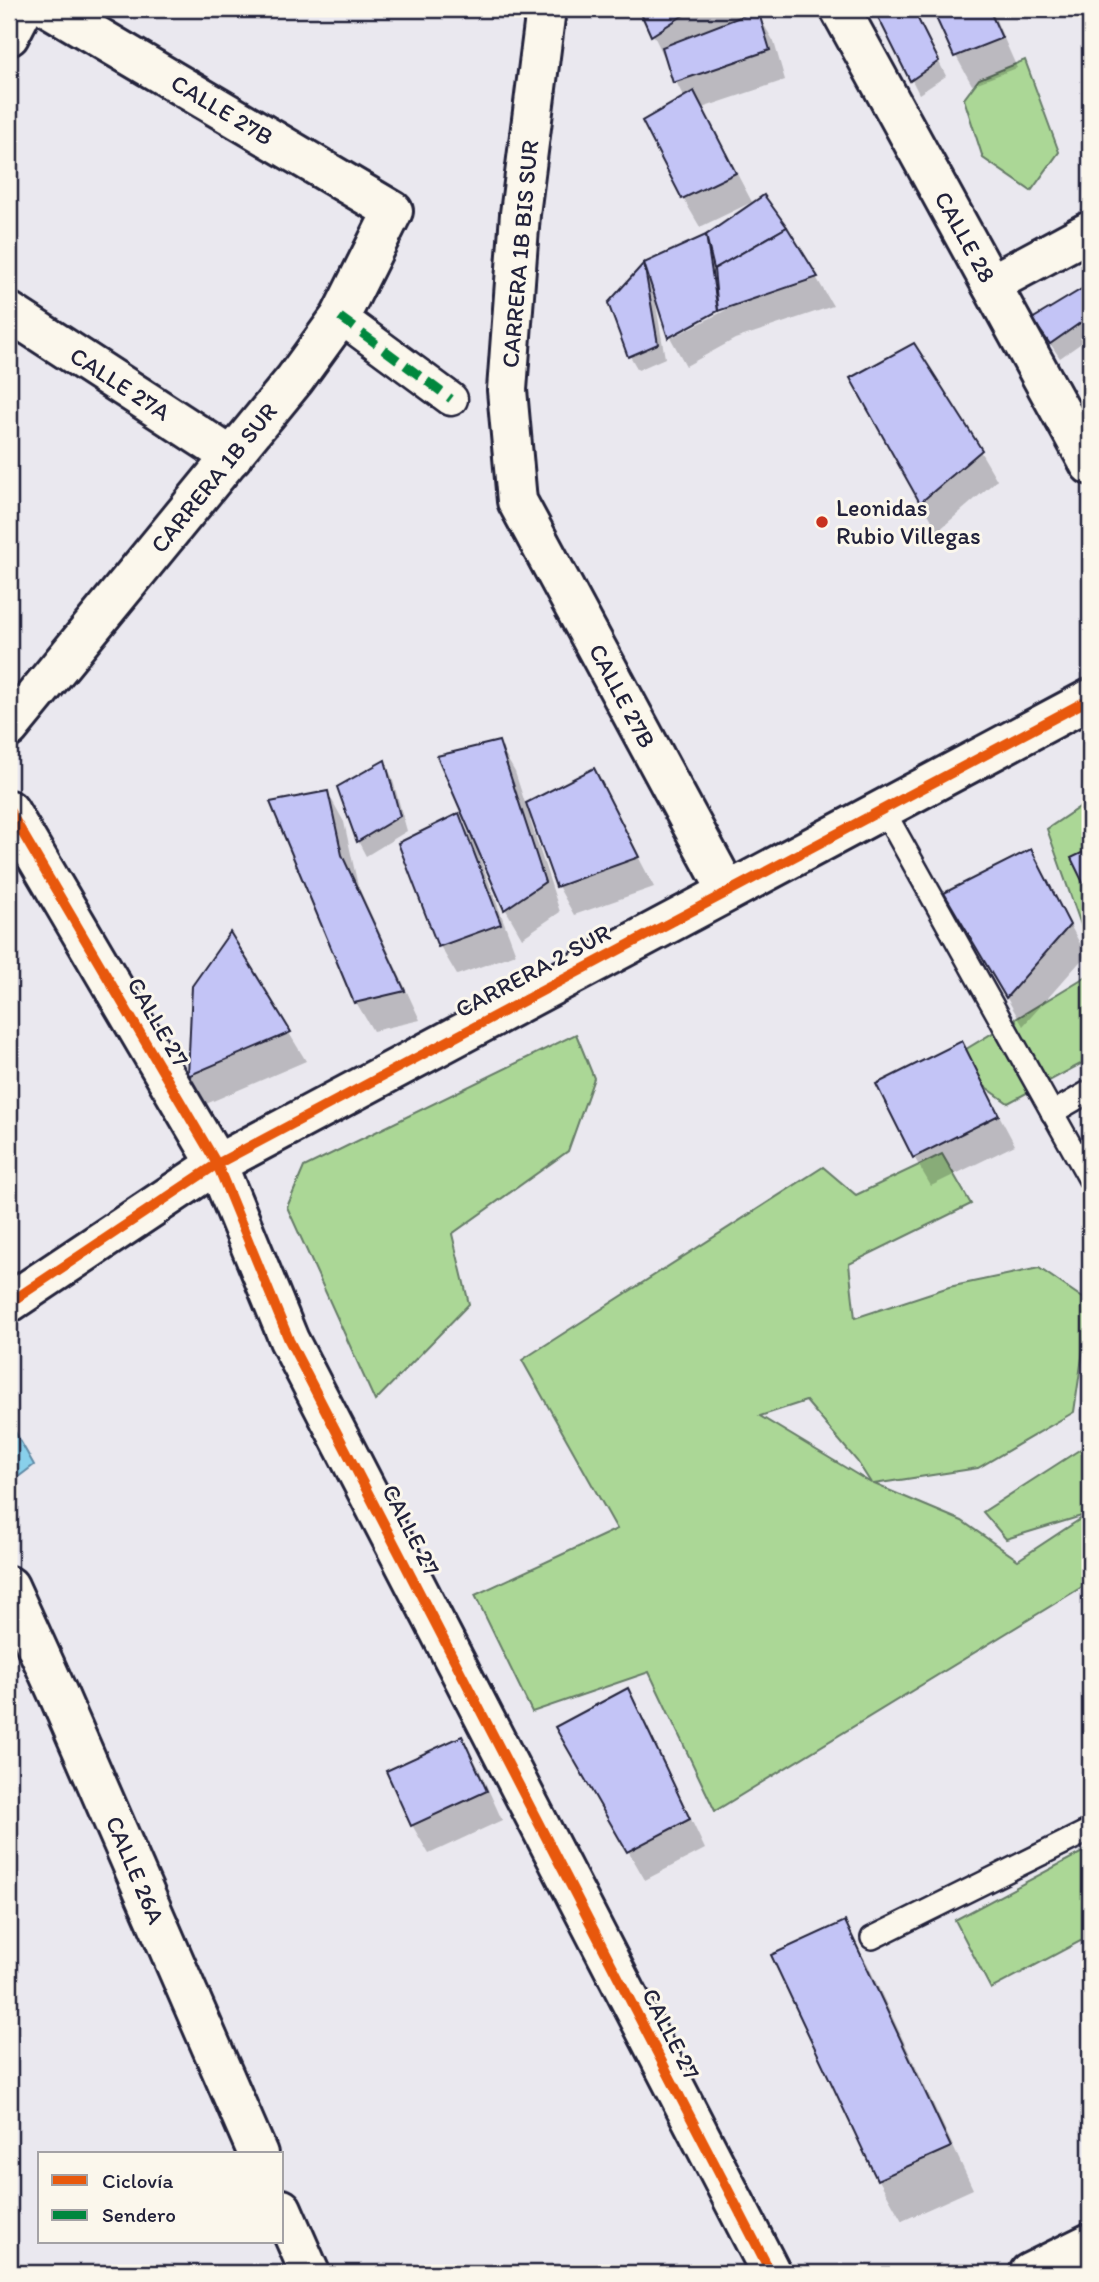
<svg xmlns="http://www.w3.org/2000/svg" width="1099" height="2282" font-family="Itim,sans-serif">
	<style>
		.green { fill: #abd796; stroke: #667c68; stroke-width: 2; fill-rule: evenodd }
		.water { fill: #89d0eb; stroke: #608aa5; stroke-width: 2 }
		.shadow { fill: #0003; fill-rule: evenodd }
		.building { fill: #c3c4f6; stroke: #22223b; stroke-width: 2 }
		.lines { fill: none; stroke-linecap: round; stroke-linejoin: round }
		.service-casing { stroke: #22223b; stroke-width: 26 }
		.pedestrian-casing { stroke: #22223b; stroke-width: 37 }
		.minor-casing { stroke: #22223b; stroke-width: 44 }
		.service { stroke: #fbf7ec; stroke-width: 21 }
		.pedestrian { stroke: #fbf7ec; stroke-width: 32 }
		.minor { stroke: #fbf7ec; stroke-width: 38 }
		.quiet { stroke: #00873e; stroke-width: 9; stroke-dasharray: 18 9; stroke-linecap: butt }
		.cycleway-casing { stroke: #fbf7ec; stroke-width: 15 }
		.cycleway { stroke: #e8590c; stroke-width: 10 }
		.poi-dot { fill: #c8321e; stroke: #fbf7ec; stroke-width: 2.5 }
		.labels { text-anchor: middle; stroke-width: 6; stroke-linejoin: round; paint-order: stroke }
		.street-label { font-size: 24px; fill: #22223b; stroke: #fbf7ec }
		.poi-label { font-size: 24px; fill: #22223b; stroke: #fbf7ec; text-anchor: start }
	</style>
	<rect width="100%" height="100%" fill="#eae8ef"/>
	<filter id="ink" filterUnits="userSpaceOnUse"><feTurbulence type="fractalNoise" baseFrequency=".0143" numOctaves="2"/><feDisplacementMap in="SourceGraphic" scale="14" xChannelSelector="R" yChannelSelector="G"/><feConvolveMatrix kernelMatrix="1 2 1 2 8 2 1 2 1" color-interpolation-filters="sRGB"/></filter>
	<g filter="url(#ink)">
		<g class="green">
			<path d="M 1025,60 L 1059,152 L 1031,191 L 983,158 L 964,99 L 979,79 Z"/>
			<path d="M 1090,800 L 1090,950 L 1047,829 Z"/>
			<path d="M 1090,974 L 1090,1059 L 1008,1103 L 948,1060 Z"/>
			<path d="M 576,1034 L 594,1078 L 568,1151 L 452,1234 L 469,1304 L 375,1401 L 287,1207 L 304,1167 Z"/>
			<path d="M 942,1154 L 971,1204 L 849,1264 L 855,1318 L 949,1287 L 1039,1268 L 1090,1303 L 1074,1412 L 978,1468 L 874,1484 L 962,1521 L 1018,1560 L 1088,1514 L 1006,1539 L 983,1512 L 1090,1443 L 1090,1582 L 715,1811 L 649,1672 L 532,1712 L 475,1595 L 617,1529 L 522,1360 L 823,1167 L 856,1195 ZM 806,1401 L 857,1461 L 871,1483 L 760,1416 Z"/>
			<path d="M 1090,1848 L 1090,1936 L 991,1989 L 955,1920 Z"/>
		</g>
		<path class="water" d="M 9,1421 L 34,1465 L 9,1484 Z"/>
		<g class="shadow">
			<path d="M 641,9 L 755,9 L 745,15 L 757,13 L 774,42 L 785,80 L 702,108 L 752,202 L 700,227 L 683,198 L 684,98 Z"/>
			<path d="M 876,9 L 934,9 L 917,18 L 946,76 L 919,94 Z"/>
			<path d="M 934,9 L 991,9 L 1017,68 L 972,85 L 956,56 Z"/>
			<path d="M 707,236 L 816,277 L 833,306 L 735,339 L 686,366 L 670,337 L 657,298 L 655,299 L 665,358 L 638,370 L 630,356 L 610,304 L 645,265 ZM 725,305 L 726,310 L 673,337 L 673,333 Z"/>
			<path d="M 1090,286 L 1090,337 L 1060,358 L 1034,320 Z"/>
			<path d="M 852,378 L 980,451 L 997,480 L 938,531 Z"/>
			<path d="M 498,743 L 515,772 L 526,806 L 593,770 L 654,887 L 574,915 L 558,886 L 533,819 L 530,820 L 560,912 L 522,938 L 506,910 L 482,855 L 479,856 L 516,954 L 457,975 L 440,946 L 458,815 L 475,844 L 477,843 Z"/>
			<path d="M 384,762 L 392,777 L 407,831 L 366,856 L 358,841 L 339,788 Z"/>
			<path d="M 328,793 L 344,822 L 358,886 L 420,1020 L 373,1031 L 356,1002 Z"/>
			<path d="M 1047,881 L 1086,955 L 1023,1026 L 946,893 Z"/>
			<path d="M 230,936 L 306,1061 L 206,1104 L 190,1075 L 194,987 Z"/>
			<path d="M 961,1044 L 1015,1145 L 931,1186 L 914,1157 Z"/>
			<path d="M 627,1690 L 644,1719 L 705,1849 L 645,1880 L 558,1728 Z"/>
			<path d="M 462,1738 L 478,1767 L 502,1820 L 429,1854 L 412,1825 Z"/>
			<path d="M 844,1924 L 868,1965 L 973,2189 L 902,2221 L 879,2180 L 773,1956 Z"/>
		</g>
		<g class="building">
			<path d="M 639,9 L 693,9 L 651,36 Z"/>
			<path d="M 874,9 L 913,9 L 939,61 L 910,81 Z"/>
			<path d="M 932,9 L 989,9 L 1002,38 L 954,57 Z"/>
			<path d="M 758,10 L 770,50 L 673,83 L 662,47 Z"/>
			<path d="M 694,91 L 736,173 L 682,199 L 642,121 Z"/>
			<path d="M 764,195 L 787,227 L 714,269 L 706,235 Z"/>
			<path d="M 787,227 L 818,277 L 718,311 L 714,269 Z"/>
			<path d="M 706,235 L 718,311 L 668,338 L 644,263 Z"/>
			<path d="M 644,263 L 658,344 L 628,357 L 608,303 Z"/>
			<path d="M 1090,284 L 1090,316 L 1050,344 L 1032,319 Z"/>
			<path d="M 914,343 L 982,450 L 920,503 L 850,378 Z"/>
			<path d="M 499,741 L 545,882 L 504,910 L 437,756 Z"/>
			<path d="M 385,760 L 400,816 L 357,842 L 337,787 Z"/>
			<path d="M 594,768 L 639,857 L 556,887 L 526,803 Z"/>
			<path d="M 328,791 L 342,855 L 405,991 L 354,1003 L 270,802 Z"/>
			<path d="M 459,813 L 501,924 L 438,947 L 398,843 Z"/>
			<path d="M 1031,849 L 1070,925 L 1006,998 L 944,893 Z"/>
			<path d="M 1090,849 L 1090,897 L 1071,858 Z"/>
			<path d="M 230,932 L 291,1032 L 188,1076 L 192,986 Z"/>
			<path d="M 962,1041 L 999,1115 L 913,1158 L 876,1084 Z"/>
			<path d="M 628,1688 L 690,1819 L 627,1852 L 555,1727 Z"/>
			<path d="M 462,1736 L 487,1791 L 411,1826 L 386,1771 Z"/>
			<path d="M 845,1921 L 951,2147 L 877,2180 L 771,1955 Z"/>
		</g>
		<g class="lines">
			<defs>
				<g id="service">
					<path d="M 883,809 L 1090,1180"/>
					<path d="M 1052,1113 L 1090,1091"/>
					<path d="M 872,1938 L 1090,1830"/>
				</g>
				<path id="pedestrian" d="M 340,317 L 451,399"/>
				<g id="minor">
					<path d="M 546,9 L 520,214 L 507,390 L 517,501 L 727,890"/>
					<path d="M 840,9 L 1090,465"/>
					<path d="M 9,36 L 23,9"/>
					<path d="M 991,284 L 1090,231"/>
					<path d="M 9,312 L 232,457"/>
					<path d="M 9,728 L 295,379 L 340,317 L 393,211 L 51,9"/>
					<path d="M 9,810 L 217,1164 L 289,1340 L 771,2273"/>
					<path d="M 9,1303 L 217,1164 L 1090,699"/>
					<path d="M 9,1586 L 58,1694 L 258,2154"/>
					<path d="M 282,2209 L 310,2273"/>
					<path d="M 1029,2273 L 1090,2243"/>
				</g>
			</defs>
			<use href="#service" class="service-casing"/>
			<use href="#pedestrian" class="pedestrian-casing"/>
			<use href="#minor" class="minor-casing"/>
			<use href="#service" class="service"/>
			<use href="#pedestrian" class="pedestrian"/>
			<use href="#minor" class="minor"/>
			<path class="quiet" d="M 340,317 L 451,399"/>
			<defs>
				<g id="cycleway">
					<path d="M 9,810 L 217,1164 L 289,1340 L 771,2273"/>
					<path d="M 9,1303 L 217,1164 L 1090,699"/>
				</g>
			</defs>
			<use href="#cycleway" class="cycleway-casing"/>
			<use href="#cycleway" class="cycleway"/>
		</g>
	</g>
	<circle class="poi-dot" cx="822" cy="522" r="7"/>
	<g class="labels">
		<g class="street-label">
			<text transform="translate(222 110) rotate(31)" y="8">CALLE 27B</text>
			<text transform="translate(965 237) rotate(61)" y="8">CALLE 28</text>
			<text transform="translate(520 254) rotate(-85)" y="8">CARRERA 1B BIS SUR</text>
			<text transform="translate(120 384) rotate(33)" y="8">CALLE 27A</text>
			<text transform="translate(214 478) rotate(-51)" y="8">CARRERA 1B SUR</text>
			<text transform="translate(622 696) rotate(62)" y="8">CALLE 27B</text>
			<text transform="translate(533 971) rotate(-28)" y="8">CARRERA 2 SUR</text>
			<text transform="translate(158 1022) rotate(60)" y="8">CALLE 27</text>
			<text transform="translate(411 1530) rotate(63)" y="8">CALLE 27</text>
			<text transform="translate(135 1870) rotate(67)" y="8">CALLE 26A</text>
			<text transform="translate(671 2034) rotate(63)" y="8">CALLE 27</text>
		</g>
		<g class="poi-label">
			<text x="836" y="516">Leonidas<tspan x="836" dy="28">Rubio Villegas</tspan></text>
		</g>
	</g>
	<rect width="1099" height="2282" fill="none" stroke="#fbf7ec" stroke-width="35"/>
	<rect x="18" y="18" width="1064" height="2247" fill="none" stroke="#22223b" stroke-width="2.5" filter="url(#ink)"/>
	<rect x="38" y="2152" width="245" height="91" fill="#fbf7ec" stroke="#a4a2a5" stroke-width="2"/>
	<rect x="52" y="2175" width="35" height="10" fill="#e8590c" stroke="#a4a2a5" stroke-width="2"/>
	<text x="102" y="2188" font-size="21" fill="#22223b">Ciclovía</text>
	<rect x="52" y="2210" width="35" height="10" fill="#00873e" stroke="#a4a2a5" stroke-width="2"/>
	<text x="102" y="2222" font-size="21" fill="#22223b">Sendero</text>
</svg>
